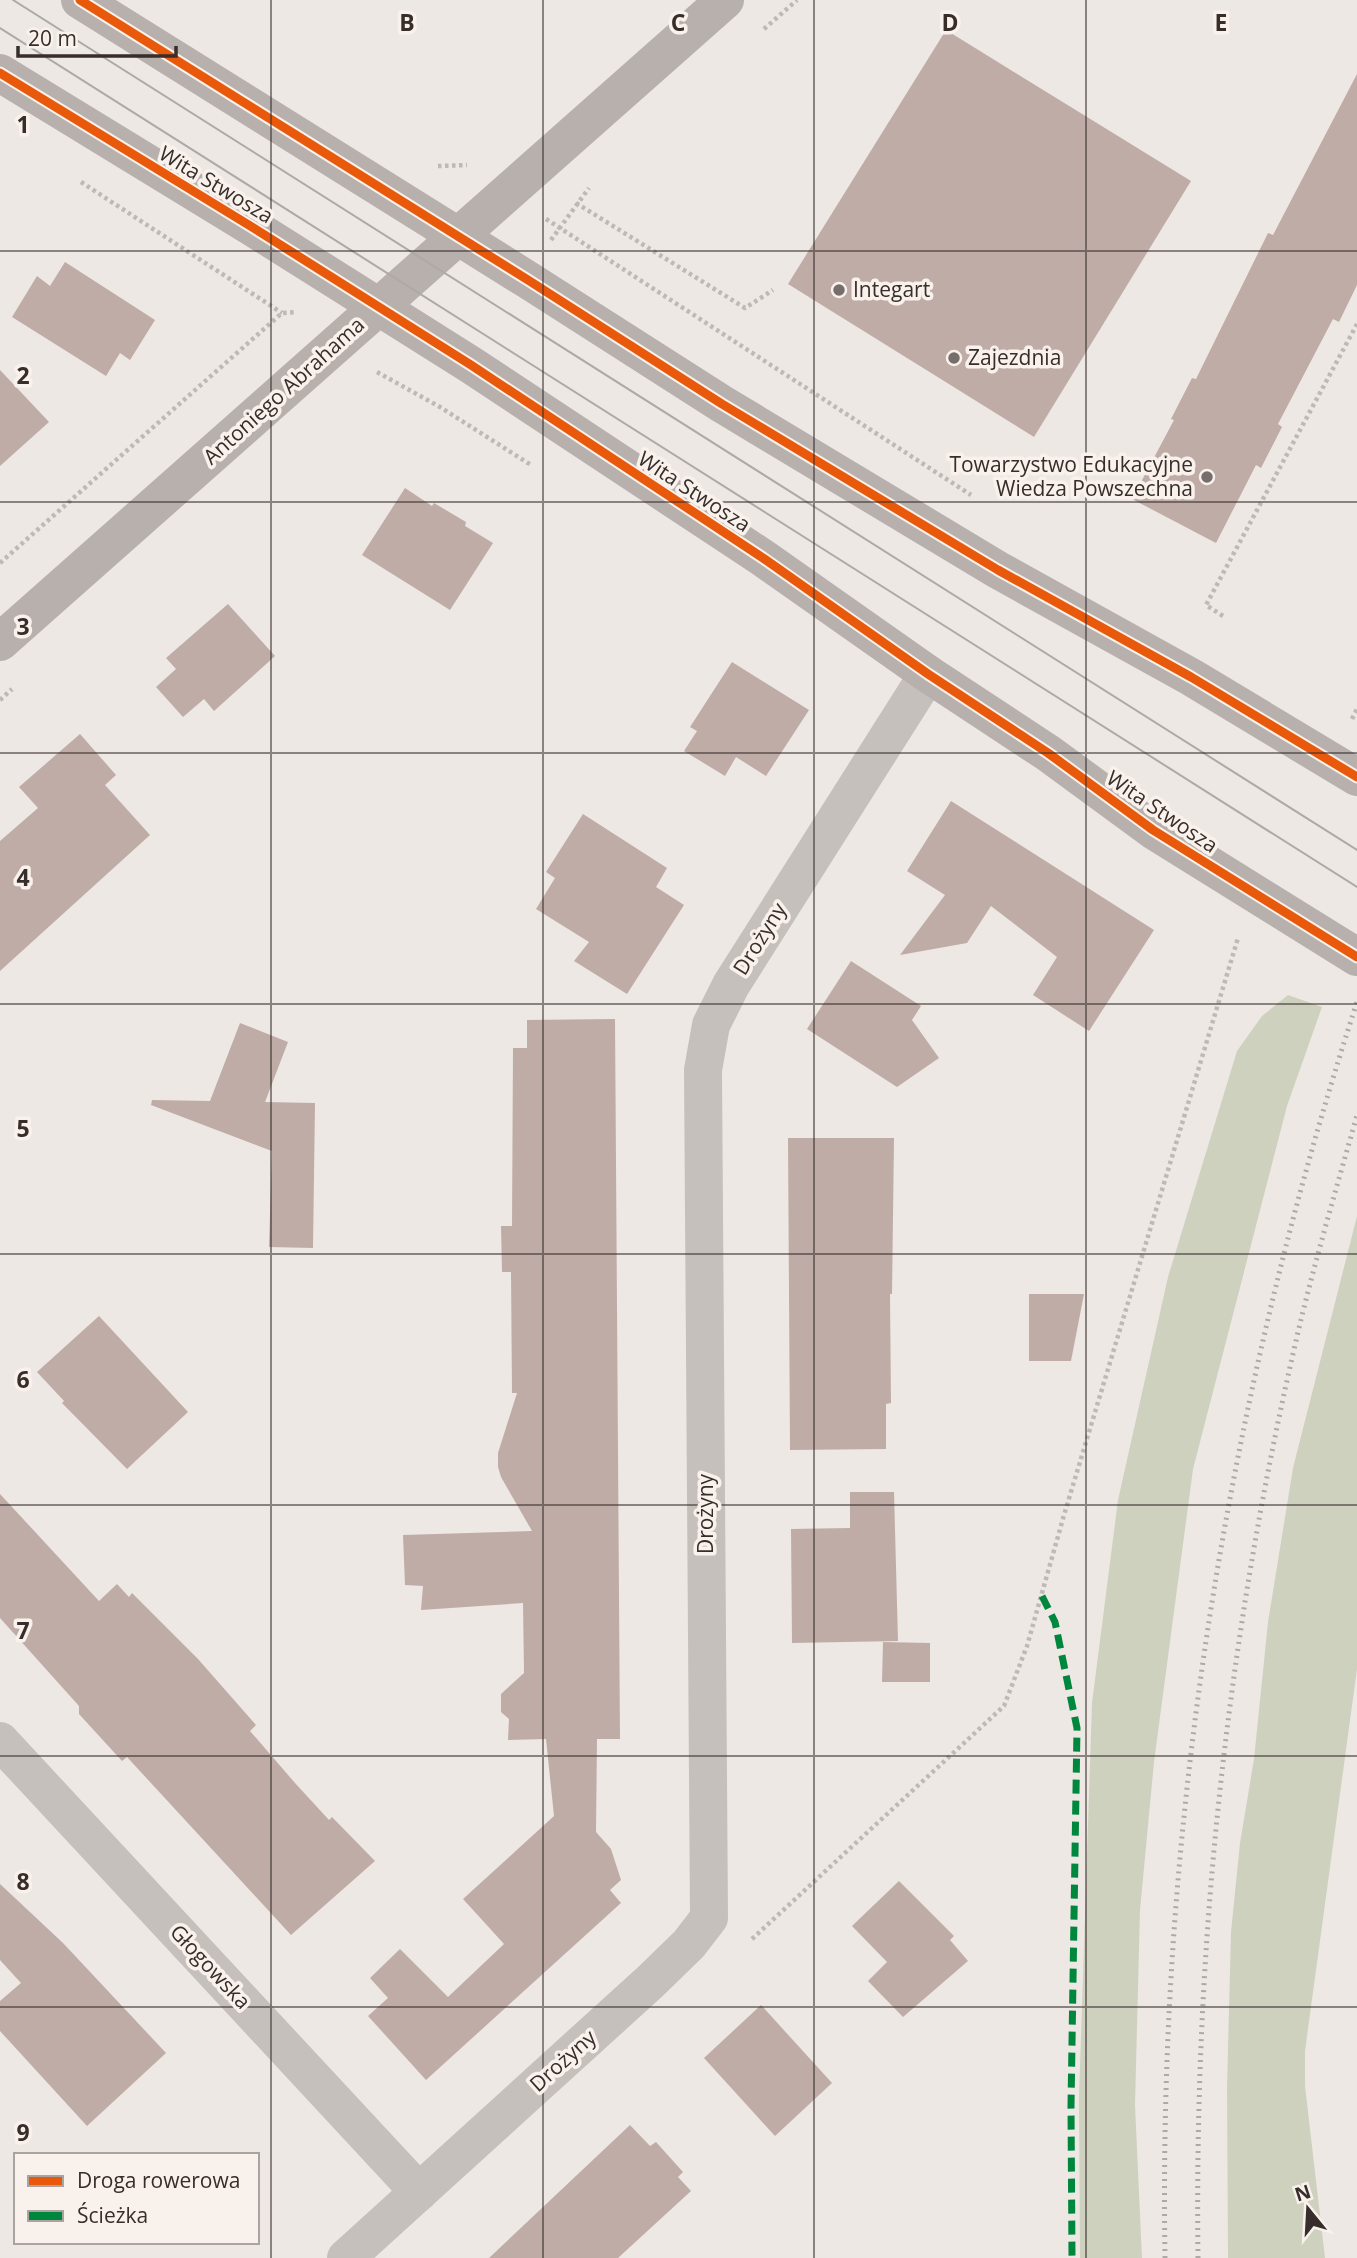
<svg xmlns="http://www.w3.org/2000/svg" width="1357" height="2258" font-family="'Open Sans',sans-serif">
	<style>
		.green { fill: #cfd1bf }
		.building { fill: #bfaca7 }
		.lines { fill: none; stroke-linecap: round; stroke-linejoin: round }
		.path { stroke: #bfb9b5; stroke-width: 4.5; stroke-dasharray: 3.5 3.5; stroke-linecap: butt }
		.street { stroke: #c6c0bd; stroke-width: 38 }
		.secondary { stroke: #b7b0ad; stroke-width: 38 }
		.tram { stroke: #aea9a7; stroke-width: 2 }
		.rail { stroke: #aea9a7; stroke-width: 5; stroke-dasharray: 2 5; stroke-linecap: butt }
		.quiet { stroke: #00873e; stroke-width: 7; stroke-dasharray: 14 7; stroke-linecap: butt }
		.cycleway-casing { stroke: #f9f2ec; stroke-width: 13 }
		.cycleway { stroke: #e8590c; stroke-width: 9 }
		.grid { fill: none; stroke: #372d2b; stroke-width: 2; stroke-opacity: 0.55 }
		.poi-dot { fill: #776e6c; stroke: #f9f2ec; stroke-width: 2.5 }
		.labels { text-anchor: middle; stroke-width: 7; stroke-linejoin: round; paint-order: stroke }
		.street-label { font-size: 21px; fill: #372d2b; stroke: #f9f2ec }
		.poi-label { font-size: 21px; fill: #372d2b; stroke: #f9f2ec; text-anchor: start }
		.grid-label { font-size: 23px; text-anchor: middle; font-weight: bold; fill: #372d2b; stroke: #f9f2ec; stroke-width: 7; stroke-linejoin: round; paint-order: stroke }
	</style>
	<rect width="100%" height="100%" fill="#ede8e4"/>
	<g class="green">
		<path d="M 1288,995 L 1322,1007 L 1287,1106 L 1193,1469 L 1154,1762 L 1140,1910 L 1135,2105 L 1142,2258 L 1080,2258 L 1079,2097 L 1092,1703 L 1118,1500 L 1168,1277 L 1237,1051 L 1262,1016 Z"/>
		<path d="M 1357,1216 L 1357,1669 L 1305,2051 L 1305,2086 L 1325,2258 L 1228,2258 L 1227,2088 L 1231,1932 L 1240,1843 L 1254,1759 L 1268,1622 L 1293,1468 Z"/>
	</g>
	<g class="building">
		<path d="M 946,30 L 1191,181 L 1034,437 L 788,284 Z"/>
		<path d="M 1357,74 L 1357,285 L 1339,322 L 1333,319 L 1278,424 L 1282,427 L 1261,468 L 1256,465 L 1216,543 L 1132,499 L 1174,420 L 1171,419 L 1192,378 L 1196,379 L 1268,233 L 1273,235 Z"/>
		<path d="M 65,262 L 155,320 L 130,360 L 120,353 L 106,376 L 12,317 L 37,276 L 50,286 Z"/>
		<path d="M 0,370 L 49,422 L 0,466 Z"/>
		<path d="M 405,488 L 432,506 L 434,503 L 466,522 L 465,526 L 493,543 L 450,610 L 362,555 Z"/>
		<path d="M 228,604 L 275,656 L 214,711 L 204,699 L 183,717 L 156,687 L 176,669 L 166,658 Z"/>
		<path d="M 732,662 L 809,710 L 766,776 L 736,757 L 725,776 L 684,751 L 697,731 L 690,727 Z"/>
		<path d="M 80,734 L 116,775 L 105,785 L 150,835 L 0,971 L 0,841 L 38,808 L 19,787 Z"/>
		<path d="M 951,801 L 1154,930 L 1089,1031 L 1033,995 L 1057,957 L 991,906 L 967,943 L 900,955 L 945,895 L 907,871 Z"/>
		<path d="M 583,814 L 667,868 L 656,887 L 684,905 L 627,994 L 574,961 L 589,942 L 536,909 L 555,878 L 546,872 Z"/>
		<path d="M 851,961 L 921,1006 L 912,1020 L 939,1058 L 897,1087 L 807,1029 Z"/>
		<path d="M 615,1019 L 620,1739 L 597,1739 L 596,1832 L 611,1849 L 621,1880 L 610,1890 L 621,1903 L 426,2080 L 368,2016 L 388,1998 L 370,1978 L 400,1949 L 448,1997 L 504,1944 L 463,1899 L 554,1816 L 546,1739 L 508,1740 L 509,1719 L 501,1712 L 501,1694 L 524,1673 L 523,1603 L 421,1610 L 423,1586 L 405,1585 L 403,1535 L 532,1531 L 501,1477 L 498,1467 L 498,1453 L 517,1393 L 512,1393 L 511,1272 L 502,1272 L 501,1226 L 512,1226 L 513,1048 L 527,1048 L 527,1020 Z"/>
		<path d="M 240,1023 L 288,1042 L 265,1102 L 315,1103 L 313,1248 L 269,1247 L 272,1151 L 151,1105 L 152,1100 L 210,1101 Z"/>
		<path d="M 788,1138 L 894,1138 L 892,1294 L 890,1294 L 891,1403 L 886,1404 L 886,1449 L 790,1450 Z"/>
		<path d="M 1029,1294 L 1084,1294 L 1071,1361 L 1029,1361 Z"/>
		<path d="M 99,1316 L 188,1412 L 127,1469 L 62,1403 L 64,1401 L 37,1372 Z"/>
		<path d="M 850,1492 L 894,1492 L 898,1641 L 792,1643 L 791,1529 L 850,1528 Z"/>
		<path d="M 0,1494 L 99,1601 L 117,1584 L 129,1597 L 132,1593 L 198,1659 L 256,1725 L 250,1731 L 295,1783 L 329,1820 L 332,1817 L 375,1861 L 291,1935 L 127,1757 L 122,1761 L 79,1714 L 79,1706 L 0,1618 Z"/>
		<path d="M 883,1642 L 930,1643 L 930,1682 L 882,1682 Z"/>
		<path d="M 899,1881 L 954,1936 L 950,1940 L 968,1961 L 903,2017 L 868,1981 L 887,1962 L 852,1926 Z"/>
		<path d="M 0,1884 L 63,1943 L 166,2053 L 87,2126 L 0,2031 L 0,2001 L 21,1983 L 0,1960 Z"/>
		<path d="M 761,2005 L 832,2083 L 775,2136 L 704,2058 Z"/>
		<path d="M 630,2125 L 650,2146 L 656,2142 L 683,2172 L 678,2177 L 691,2191 L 618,2258 L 489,2258 Z"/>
	</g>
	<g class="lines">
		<g class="path">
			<path d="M 764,29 L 797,0"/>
			<path d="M 438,166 L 467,165"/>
			<path d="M 81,182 L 282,313"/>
			<path d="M 576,203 L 745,308 L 773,290"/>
			<path d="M 546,219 L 971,495"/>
			<path d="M 551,240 L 589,188"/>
			<path d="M 377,372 L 440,407 L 531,465"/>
			<path d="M 0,563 L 282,313 L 296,312"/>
			<path d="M 1223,616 L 1206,605 L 1357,324"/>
			<path d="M 0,700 L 12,689"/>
			<path d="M 1352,719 L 1357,709"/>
			<path d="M 752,1939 L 1004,1706 L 1027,1646 L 1064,1515 L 1238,938"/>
		</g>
		<g class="street">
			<path d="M 0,1741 L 419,2192"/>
			<path d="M 346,2258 L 651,1981 L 689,1944 L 709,1918 L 703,1070 L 711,1025 L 731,985 L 928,674"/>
		</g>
		<g class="secondary">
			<path d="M 80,0 L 528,280 L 722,404 L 998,570 L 1191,677 L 1357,777"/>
			<path d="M 0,73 L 252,227 L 471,365 L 763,558 L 928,674 L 1048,753 L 1153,830 L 1357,957"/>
			<path d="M 0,642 L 725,0"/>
		</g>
		<g class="tram">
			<path d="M 13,0 L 1357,850"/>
			<path d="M 0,28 L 1357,887"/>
		</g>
		<g class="rail">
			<path d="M 1165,2258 C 1158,1832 1225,1407 1357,1002"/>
			<path d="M 1198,2258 C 1194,1945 1227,1633 1299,1328 C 1316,1257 1337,1186 1357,1115"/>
		</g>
		<path class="quiet" d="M 1042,1596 L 1055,1622 L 1077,1728 L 1071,2106 L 1072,2258"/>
		<defs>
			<g id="cycleway">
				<path d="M 80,0 L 528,280 L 722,404 L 998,570 L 1191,677 L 1357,777"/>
				<path d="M 0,73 L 252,227 L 471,365 L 763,558 L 928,674 L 1048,753 L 1153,830 L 1357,957"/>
			</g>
		</defs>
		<use href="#cycleway" class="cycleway-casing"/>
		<use href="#cycleway" class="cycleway"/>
	</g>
	<path class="grid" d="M 271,0 L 271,2258M 543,0 L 543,2258M 814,0 L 814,2258M 1086,0 L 1086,2258M 0,251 L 1357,251M 0,502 L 1357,502M 0,753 L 1357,753M 0,1004 L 1357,1004M 0,1254 L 1357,1254M 0,1505 L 1357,1505M 0,1756 L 1357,1756M 0,2007 L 1357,2007"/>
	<g class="poi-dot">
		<circle cx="839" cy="290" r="7"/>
		<circle cx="954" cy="358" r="7"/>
		<circle cx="1207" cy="477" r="7"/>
	</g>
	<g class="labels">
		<g class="street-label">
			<text transform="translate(216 185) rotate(31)" y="7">Wita Stwosza</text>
			<text transform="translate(284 391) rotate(-42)" y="7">Antoniego Abrahama</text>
			<text transform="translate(694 492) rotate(33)" y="7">Wita Stwosza</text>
			<text transform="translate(1162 812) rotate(34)" y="7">Wita Stwosza</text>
			<text transform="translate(760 939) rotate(-58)" y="7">Drożyny</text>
			<text transform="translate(706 1514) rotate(-90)" y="7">Drożyny</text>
			<text transform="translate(210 1967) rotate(47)" y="7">Głogowska</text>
			<text transform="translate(563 2061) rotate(-42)" y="7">Drożyny</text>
		</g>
		<g class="poi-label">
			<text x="853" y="297">Integart</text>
			<text x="968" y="365">Zajezdnia</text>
			<text x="1193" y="472" text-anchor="end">Towarzystwo Edukacyjne<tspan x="1193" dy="24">Wiedza Powszechna</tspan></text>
		</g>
	</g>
	<g class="grid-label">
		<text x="407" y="31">B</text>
		<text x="678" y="31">C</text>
		<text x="950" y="31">D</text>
		<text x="1221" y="31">E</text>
		<text x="23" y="133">1</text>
		<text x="23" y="384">2</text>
		<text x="23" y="635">3</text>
		<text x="23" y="886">4</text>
		<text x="23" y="1137">5</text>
		<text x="23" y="1388">6</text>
		<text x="23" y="1639">7</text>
		<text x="23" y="1890">8</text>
		<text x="23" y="2141">9</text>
	</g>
	<rect x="14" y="2153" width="245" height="91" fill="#f9f2ec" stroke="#aba39f" stroke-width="2"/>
	<rect x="28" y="2176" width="35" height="10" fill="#e8590c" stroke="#aba39f" stroke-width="2"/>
	<text x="77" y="2188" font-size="21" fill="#372d2b">Droga rowerowa</text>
	<rect x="28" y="2211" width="35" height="10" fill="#00873e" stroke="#aba39f" stroke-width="2"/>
	<text x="77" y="2223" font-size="21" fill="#372d2b">Ścieżka</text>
	<g transform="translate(1308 2209) rotate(342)" stroke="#f9f2ec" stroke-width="5" paint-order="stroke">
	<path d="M0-5L12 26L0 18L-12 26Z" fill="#372d2b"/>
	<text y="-10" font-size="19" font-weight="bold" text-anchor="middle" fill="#372d2b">N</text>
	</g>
	<path d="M18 46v10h158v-10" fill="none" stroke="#372d2b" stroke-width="3.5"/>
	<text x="28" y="46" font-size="21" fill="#372d2b" stroke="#f9f2ec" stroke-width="5" paint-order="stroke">20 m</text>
</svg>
